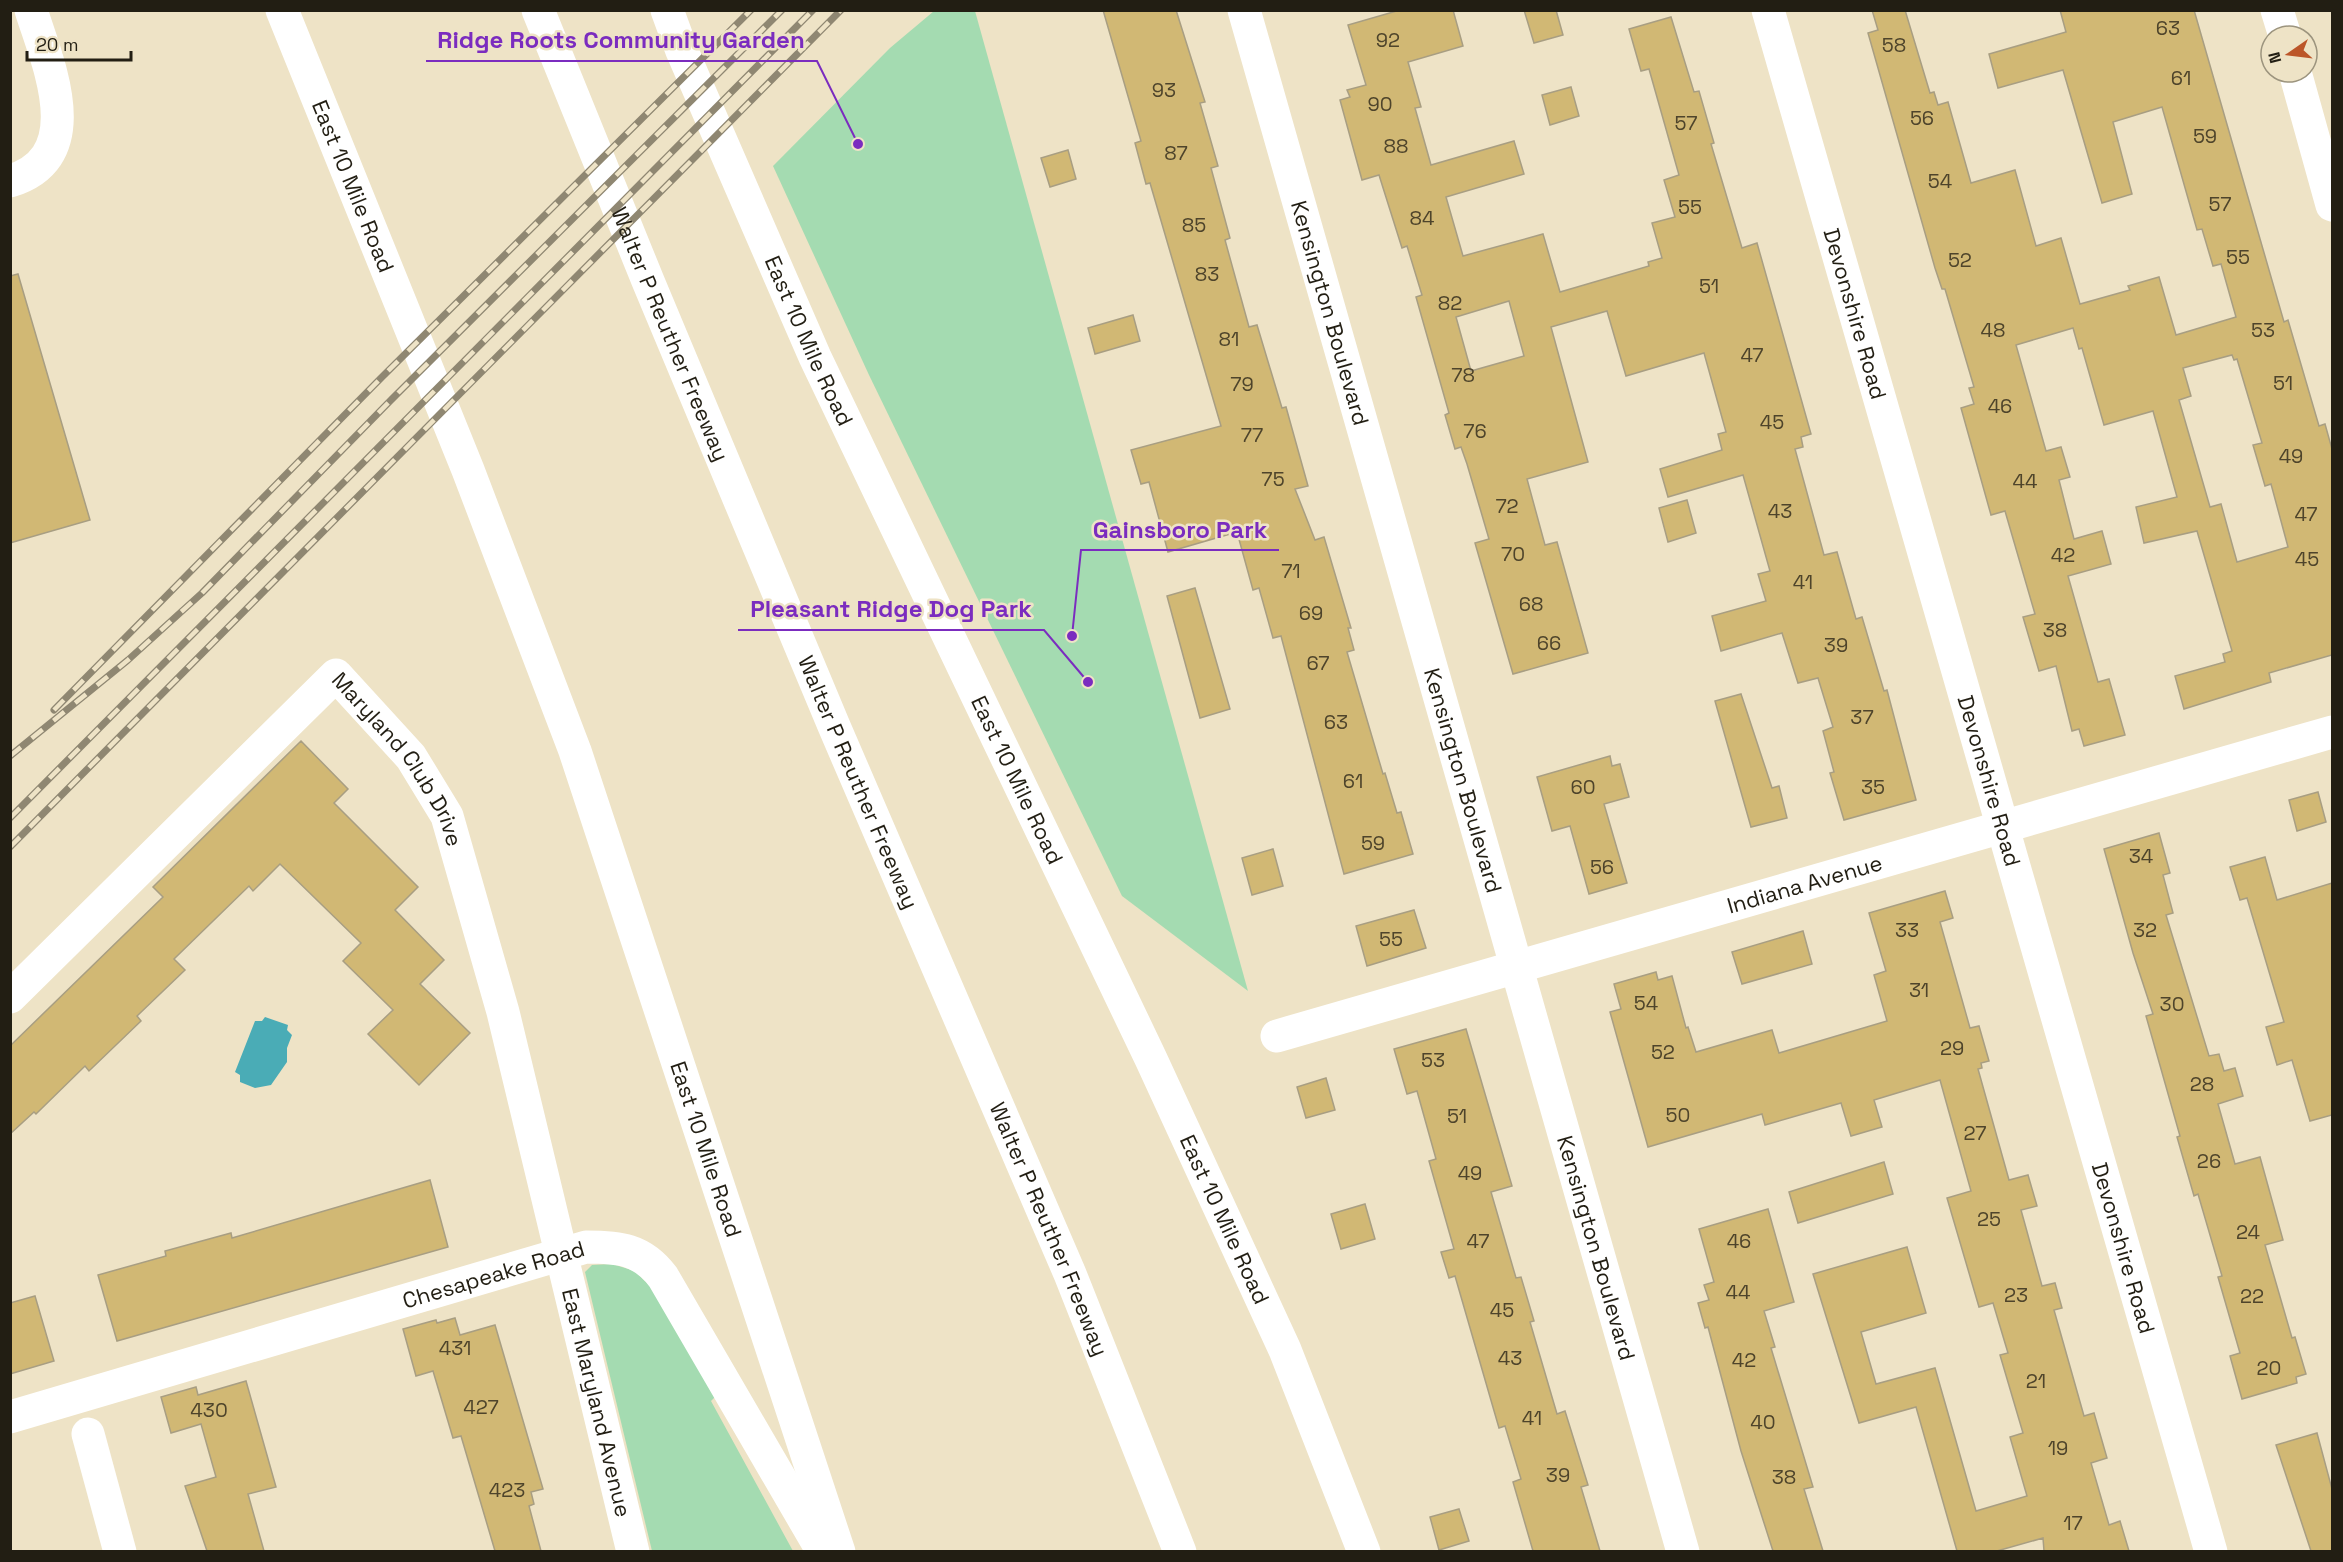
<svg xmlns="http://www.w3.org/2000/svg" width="2343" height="1562" font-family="'Space Grotesk',sans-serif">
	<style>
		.green { fill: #a4dbb1 }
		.water { fill: #4aacb6 }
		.building { fill: #d1b874; stroke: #a89e82; stroke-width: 1.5; fill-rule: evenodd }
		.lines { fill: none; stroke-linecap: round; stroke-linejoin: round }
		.minor { stroke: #fff; stroke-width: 33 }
		.major { stroke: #fff; stroke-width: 33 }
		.highway { stroke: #fff; stroke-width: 33 }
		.rail-casing { stroke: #8f8772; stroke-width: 7 }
		.rail { stroke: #eee3c6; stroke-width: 4.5; stroke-dasharray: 14; stroke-linecap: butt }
		.labels { text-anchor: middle; stroke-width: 5; stroke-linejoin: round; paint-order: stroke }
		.number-label { font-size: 20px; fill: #4e442b }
		.street-label { font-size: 22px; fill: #221e13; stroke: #eee3c6 }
		.leader { fill: none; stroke: #7b2cbf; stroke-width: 2 }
		.callout-dot { fill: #7b2cbf; stroke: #eee3c6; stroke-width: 2 }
		.callout-label { font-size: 24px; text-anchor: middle; font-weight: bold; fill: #7b2cbf; stroke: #eee3c6; stroke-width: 5; stroke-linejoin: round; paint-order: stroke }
	</style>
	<rect width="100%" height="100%" fill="#eee3c6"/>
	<g class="green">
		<path d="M 934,11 L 975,11 L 1248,991 L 1122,896 L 869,375 L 773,166 L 890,48 Z"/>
		<path d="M 612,1264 L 635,1271 L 652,1288 L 715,1397 L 711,1401 L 793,1551 L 652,1551 L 585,1272 L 592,1265 Z"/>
	</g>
	<path class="water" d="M 265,1017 L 288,1025 L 287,1030 L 292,1035 L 287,1048 L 287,1062 L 271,1085 L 255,1088 L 240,1082 L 240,1075 L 235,1072 L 255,1021 L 262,1021 Z"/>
	<g class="building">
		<path d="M 1103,10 L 1176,10 L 1205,102 L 1200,103 L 1218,166 L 1211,168 L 1230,238 L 1225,240 L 1249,327 L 1257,325 L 1282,408 L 1286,407 L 1308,486 L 1295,489 L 1315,540 L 1324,537 L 1351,628 L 1348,628 L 1354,650 L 1347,652 L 1383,774 L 1385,773 L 1397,813 L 1401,812 L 1413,854 L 1344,874 L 1281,636 L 1273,638 L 1259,588 L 1253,590 L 1237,532 L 1168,552 L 1149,482 L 1141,484 L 1131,450 L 1221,426 L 1150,183 L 1146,184 L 1135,143 L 1141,141 Z"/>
		<path d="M 1400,10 L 1453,10 L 1463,46 L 1408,62 L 1421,107 L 1415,108 L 1431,165 L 1514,141 L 1524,174 L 1446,197 L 1463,256 L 1543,234 L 1560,292 L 1649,266 L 1648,262 L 1662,258 L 1652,223 L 1675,217 L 1664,180 L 1679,175 L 1649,69 L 1641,71 L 1629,29 L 1671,17 L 1694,92 L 1699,91 L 1714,143 L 1711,144 L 1742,248 L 1757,243 L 1811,434 L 1801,437 L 1803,447 L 1795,449 L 1824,555 L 1837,552 L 1856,619 L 1862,617 L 1884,691 L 1887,690 L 1916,800 L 1844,820 L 1830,773 L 1834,772 L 1823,731 L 1833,727 L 1818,678 L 1798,683 L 1782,633 L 1721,651 L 1712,616 L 1766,601 L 1758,574 L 1770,571 L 1743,475 L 1668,497 L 1660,469 L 1722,450 L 1718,434 L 1726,432 L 1704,353 L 1626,376 L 1607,311 L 1551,327 L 1588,462 L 1527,479 L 1545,545 L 1557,542 L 1588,653 L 1513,674 L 1475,543 L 1489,539 L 1467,464 L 1461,447 L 1455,449 L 1445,415 L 1449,413 L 1416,297 L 1422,295 L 1407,246 L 1402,248 L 1379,175 L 1362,180 L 1340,100 L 1350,97 L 1347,90 L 1366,85 L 1348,25 ZM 1509,301 L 1524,356 L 1471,371 L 1456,317 Z"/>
		<path d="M 1524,10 L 1556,10 L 1563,35 L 1534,43 Z"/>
		<path d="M 1872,10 L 1905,10 L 1930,93 L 1934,92 L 1938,105 L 1948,102 L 1971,183 L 2015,170 L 2036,246 L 2061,238 L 2080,304 L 2130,290 L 2128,286 L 2159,277 L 2176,335 L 2236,317 L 2221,264 L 2213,266 L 2202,229 L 2197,230 L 2162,107 L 2113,122 L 2132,194 L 2102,203 L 2063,70 L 1998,88 L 1989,54 L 2066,32 L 2060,10 L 2194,10 L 2284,322 L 2288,320 L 2319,426 L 2325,424 L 2332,449 L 2332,655 L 2269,673 L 2271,682 L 2184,709 L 2175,676 L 2225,662 L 2223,654 L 2232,651 L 2197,531 L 2144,543 L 2136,507 L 2177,497 L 2153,411 L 2104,425 L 2082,348 L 2079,349 L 2073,328 L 2016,345 L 2046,451 L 2061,447 L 2070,477 L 2059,480 L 2074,539 L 2102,531 L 2111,564 L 2068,576 L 2098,682 L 2109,679 L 2125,735 L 2084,746 L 2079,729 L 2072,731 L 2056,666 L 2039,671 L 2023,617 L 2035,614 L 2005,511 L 1991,515 L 1961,408 L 1974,404 L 1969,388 L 1974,387 L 1945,289 L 1942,289 L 1935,268 L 1868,33 L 1878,30 ZM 2232,355 L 2234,360 L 2237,359 L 2262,443 L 2253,445 L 2265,486 L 2271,484 L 2288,547 L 2237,562 L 2221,504 L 2210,507 L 2179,400 L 2191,396 L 2183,368 Z"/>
		<path d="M 1571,87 L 1579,116 L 1550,125 L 1542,95 Z"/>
		<path d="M 1068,150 L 1076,179 L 1050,187 L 1041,158 Z"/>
		<path d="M 18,274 L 90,520 L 10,543 L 10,276 Z"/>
		<path d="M 1133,315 L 1140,341 L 1095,354 L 1088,328 Z"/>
		<path d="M 1687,500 L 1696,533 L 1668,542 L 1659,508 Z"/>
		<path d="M 1195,588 L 1230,709 L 1200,718 L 1167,596 Z"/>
		<path d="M 1741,694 L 1772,788 L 1779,786 L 1787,818 L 1751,827 L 1715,701 Z"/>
		<path d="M 301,741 L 348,789 L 334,803 L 418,887 L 395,910 L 444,960 L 420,984 L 470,1033 L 419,1085 L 368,1034 L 393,1010 L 343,961 L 361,943 L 280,864 L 253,891 L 249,886 L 174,959 L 185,970 L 137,1016 L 141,1021 L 89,1071 L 85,1066 L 36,1114 L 34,1112 L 10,1134 L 10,1046 L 163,897 L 153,887 Z"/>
		<path d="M 1610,756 L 1612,766 L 1620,764 L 1629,797 L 1604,804 L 1627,883 L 1589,894 L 1570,826 L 1552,831 L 1537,777 Z"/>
		<path d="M 2318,792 L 2326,822 L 2297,831 L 2289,800 Z"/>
		<path d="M 2159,833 L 2170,873 L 2163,875 L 2173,913 L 2166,915 L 2209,1056 L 2219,1054 L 2224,1071 L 2235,1068 L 2243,1096 L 2218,1104 L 2235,1164 L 2260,1157 L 2283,1240 L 2265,1245 L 2292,1338 L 2295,1337 L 2306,1374 L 2296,1377 L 2297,1383 L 2242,1399 L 2230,1356 L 2240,1353 L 2218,1277 L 2222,1276 L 2198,1194 L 2194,1196 L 2177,1137 L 2180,1136 L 2146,1016 L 2153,1014 L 2133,953 L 2104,849 Z"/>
		<path d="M 1273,849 L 1283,886 L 1252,895 L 1242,858 Z"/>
		<path d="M 2265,857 L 2277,900 L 2332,883 L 2332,1115 L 2310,1121 L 2292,1060 L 2277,1065 L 2266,1027 L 2284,1022 L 2247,898 L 2240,900 L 2230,867 Z"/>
		<path d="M 1945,891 L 1953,918 L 1940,922 L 1970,1028 L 1979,1026 L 1989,1061 L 1981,1063 L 1982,1068 L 1978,1069 L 2009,1180 L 2028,1175 L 2037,1206 L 2021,1210 L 2026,1228 L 2042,1286 L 2055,1283 L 2062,1308 L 2054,1310 L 2084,1416 L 2094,1413 L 2107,1458 L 2091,1463 L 2109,1525 L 2120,1521 L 2129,1551 L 2044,1551 L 2043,1538 L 1997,1551 L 1957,1551 L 1916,1407 L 1859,1423 L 1813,1274 L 1907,1247 L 1926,1313 L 1861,1332 L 1876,1384 L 1935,1368 L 1976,1511 L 2027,1496 L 2010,1437 L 2023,1433 L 2000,1355 L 2008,1353 L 1993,1303 L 1979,1307 L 1947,1198 L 1971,1191 L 1940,1080 L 1874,1100 L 1882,1127 L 1851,1136 L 1841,1103 L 1765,1125 L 1762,1114 L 1648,1147 L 1624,1062 L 1610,1012 L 1621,1009 L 1614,984 L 1656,972 L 1658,980 L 1672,976 L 1686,1028 L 1688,1027 L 1696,1052 L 1772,1030 L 1779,1053 L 1887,1021 L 1874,975 L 1886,971 L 1869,913 Z"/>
		<path d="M 1414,910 L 1426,948 L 1367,966 L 1356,926 Z"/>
		<path d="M 1803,931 L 1812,964 L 1742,984 L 1732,952 Z"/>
		<path d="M 1466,1029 L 1512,1186 L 1491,1192 L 1516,1278 L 1521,1277 L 1534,1321 L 1530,1322 L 1557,1414 L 1565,1411 L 1588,1485 L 1581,1487 L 1600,1551 L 1533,1551 L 1513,1482 L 1521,1479 L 1505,1426 L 1499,1428 L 1455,1276 L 1449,1278 L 1441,1252 L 1454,1249 L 1429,1161 L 1436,1159 L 1417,1091 L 1407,1094 L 1394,1049 Z"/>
		<path d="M 1326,1078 L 1335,1110 L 1306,1118 L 1297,1087 Z"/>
		<path d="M 1884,1162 L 1893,1194 L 1798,1223 L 1789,1192 Z"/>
		<path d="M 430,1180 L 448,1247 L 117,1341 L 98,1275 L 166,1256 L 165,1251 L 231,1233 L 232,1238 Z"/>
		<path d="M 1365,1204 L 1375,1239 L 1341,1249 L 1331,1214 Z"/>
		<path d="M 1768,1209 L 1794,1302 L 1764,1311 L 1775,1347 L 1771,1348 L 1813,1487 L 1804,1489 L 1823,1551 L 1773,1551 L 1741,1451 L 1708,1327 L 1705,1328 L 1698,1303 L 1709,1300 L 1704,1285 L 1714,1282 L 1699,1229 Z"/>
		<path d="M 35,1296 L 54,1361 L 10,1374 L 10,1303 Z"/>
		<path d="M 455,1318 L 460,1335 L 495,1325 L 543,1489 L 531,1492 L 534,1504 L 529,1506 L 541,1551 L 495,1551 L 461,1436 L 453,1438 L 433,1371 L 416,1376 L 403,1329 L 436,1320 L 437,1323 Z"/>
		<path d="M 246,1381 L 276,1487 L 248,1494 L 264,1551 L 207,1551 L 185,1486 L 216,1477 L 201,1424 L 171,1433 L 161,1397 L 196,1387 L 198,1395 Z"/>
		<path d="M 2317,1433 L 2332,1489 L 2332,1551 L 2311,1551 L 2276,1445 Z"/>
		<path d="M 1459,1509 L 1469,1541 L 1439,1550 L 1430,1517 Z"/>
	</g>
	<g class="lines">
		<g class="minor">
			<path id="s1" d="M 1244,10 L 1683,1552"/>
			<path id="s2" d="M 1768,10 L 2211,1552"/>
			<path d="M 2277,10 L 2285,36"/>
			<path d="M 2295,72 L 2332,205"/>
			<path d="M 10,181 C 90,157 48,64 31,10"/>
			<path id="s3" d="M 10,997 L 336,675 L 411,757 L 447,816 L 503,1012 L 633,1552"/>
			<path id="s4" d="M 1277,1036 L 2332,732"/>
			<path id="s5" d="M 10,1417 L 586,1247 C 619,1247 642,1249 663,1277 L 823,1552"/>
			<path d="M 88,1434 L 120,1552"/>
		</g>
		<g class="major">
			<path id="s6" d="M 282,10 L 468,470 L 575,751 L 839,1552"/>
			<path id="s7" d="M 667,10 L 682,51 L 815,357 L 1151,1059 L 1285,1350 L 1364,1552"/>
		</g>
		<path class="highway" id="s8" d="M 538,10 L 648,281 L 834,726 L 1070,1274 L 1180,1552"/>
		<defs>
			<g id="rail">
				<path d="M 54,710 L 381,378 L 751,10"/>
				<path d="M 10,756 L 128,660 L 202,593 L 391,400 L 782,10"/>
				<path d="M 10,818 L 813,10"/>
				<path d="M 10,847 L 841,10"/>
			</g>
		</defs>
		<use href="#rail" class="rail-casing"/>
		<use href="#rail" class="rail"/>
	</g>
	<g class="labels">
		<g class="number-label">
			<text x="2168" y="35">63</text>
			<text x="1388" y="47">92</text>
			<text x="1894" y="52">58</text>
			<text x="2181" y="85">61</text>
			<text x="1164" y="97">93</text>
			<text x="1380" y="111">90</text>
			<text x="1922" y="125">56</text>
			<text x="1686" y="130">57</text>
			<text x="2205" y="143">59</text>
			<text x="1396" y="153">88</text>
			<text x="1176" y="160">87</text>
			<text x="1940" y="188">54</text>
			<text x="2220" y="211">57</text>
			<text x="1690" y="214">55</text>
			<text x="1422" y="225">84</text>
			<text x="1194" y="232">85</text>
			<text x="2238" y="264">55</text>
			<text x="1960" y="267">52</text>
			<text x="1207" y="281">83</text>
			<text x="1709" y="293">51</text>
			<text x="1450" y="310">82</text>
			<text x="1993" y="337">48</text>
			<text x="2263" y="337">53</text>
			<text x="1229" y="346">81</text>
			<text x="1752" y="362">47</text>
			<text x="1463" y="382">78</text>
			<text x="2283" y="390">51</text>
			<text x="1242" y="391">79</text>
			<text x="2000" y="413">46</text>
			<text x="1772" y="429">45</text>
			<text x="1475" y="438">76</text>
			<text x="1252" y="442">77</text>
			<text x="2291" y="463">49</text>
			<text x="1273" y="486">75</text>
			<text x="2025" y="488">44</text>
			<text x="1507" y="513">72</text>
			<text x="1780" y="518">43</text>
			<text x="2306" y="521">47</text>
			<text x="1513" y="561">70</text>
			<text x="2063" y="562">42</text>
			<text x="2307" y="566">45</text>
			<text x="1291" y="578">71</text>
			<text x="1803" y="589">41</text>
			<text x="1531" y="611">68</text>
			<text x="1311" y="620">69</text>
			<text x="2055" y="637">38</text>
			<text x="1549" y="650">66</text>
			<text x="1836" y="652">39</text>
			<text x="1318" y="670">67</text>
			<text x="1862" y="724">37</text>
			<text x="1336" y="729">63</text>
			<text x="1353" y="788">61</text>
			<text x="1583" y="794">60</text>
			<text x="1873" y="794">35</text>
			<text x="1373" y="850">59</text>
			<text x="2141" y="863">34</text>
			<text x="1602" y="874">56</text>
			<text x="1907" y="937">33</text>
			<text x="2145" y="937">32</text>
			<text x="1391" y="946">55</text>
			<text x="1919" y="997">31</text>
			<text x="1646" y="1010">54</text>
			<text x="2172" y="1011">30</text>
			<text x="1952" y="1055">29</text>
			<text x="1663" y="1059">52</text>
			<text x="1433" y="1067">53</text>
			<text x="2202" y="1091">28</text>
			<text x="1678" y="1122">50</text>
			<text x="1457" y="1123">51</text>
			<text x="1975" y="1140">27</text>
			<text x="2209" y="1168">26</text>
			<text x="1470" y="1180">49</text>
			<text x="1989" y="1226">25</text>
			<text x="2248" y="1239">24</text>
			<text x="1478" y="1248">47</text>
			<text x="1739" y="1248">46</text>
			<text x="1738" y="1299">44</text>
			<text x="2016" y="1302">23</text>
			<text x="2252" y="1303">22</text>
			<text x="1502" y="1317">45</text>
			<text x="455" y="1355">431</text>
			<text x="1510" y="1365">43</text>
			<text x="1744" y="1367">42</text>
			<text x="2269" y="1375">20</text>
			<text x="2036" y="1388">21</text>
			<text x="481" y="1414">427</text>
			<text x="209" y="1417">430</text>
			<text x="1532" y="1425">41</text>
			<text x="1763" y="1429">40</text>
			<text x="2058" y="1455">19</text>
			<text x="1558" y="1482">39</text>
			<text x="1784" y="1484">38</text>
			<text x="507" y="1497">423</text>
			<text x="2073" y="1530">17</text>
		</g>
		<g class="street-label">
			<text dy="8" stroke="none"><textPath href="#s6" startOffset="190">East 10 Mile Road</textPath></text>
			<text dy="8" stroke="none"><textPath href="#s1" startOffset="315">Kensington Boulevard</textPath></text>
			<text dy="8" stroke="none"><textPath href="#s2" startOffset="316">Devonshire Road</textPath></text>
			<text dy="8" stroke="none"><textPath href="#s8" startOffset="350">Walter P Reuther Freeway</textPath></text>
			<text dy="8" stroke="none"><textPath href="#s7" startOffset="360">East 10 Mile Road</textPath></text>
			<text dy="8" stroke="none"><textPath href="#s3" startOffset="564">Maryland Club Drive</textPath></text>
			<text dy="8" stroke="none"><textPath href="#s7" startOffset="846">East 10 Mile Road</textPath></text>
			<text dy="8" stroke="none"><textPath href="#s8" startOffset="836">Walter P Reuther Freeway</textPath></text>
			<text dy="8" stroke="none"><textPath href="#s1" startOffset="801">Kensington Boulevard</textPath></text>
			<text dy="8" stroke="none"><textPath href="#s2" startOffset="802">Devonshire Road</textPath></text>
			<text dy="8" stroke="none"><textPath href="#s4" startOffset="549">Indiana Avenue</textPath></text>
			<text dy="8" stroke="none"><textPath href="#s6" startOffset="1216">East 10 Mile Road</textPath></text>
			<text dy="8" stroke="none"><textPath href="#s7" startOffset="1332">East 10 Mile Road</textPath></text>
			<text dy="8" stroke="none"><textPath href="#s8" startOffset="1322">Walter P Reuther Freeway</textPath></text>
			<text dy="8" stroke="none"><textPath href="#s2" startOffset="1288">Devonshire Road</textPath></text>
			<text dy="8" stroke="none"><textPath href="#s1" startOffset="1287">Kensington Boulevard</textPath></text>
			<text dy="8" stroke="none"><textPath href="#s5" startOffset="504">Chesapeake Road</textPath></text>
			<text dy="8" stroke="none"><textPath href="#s3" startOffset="1244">East Maryland Avenue</textPath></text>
		</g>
	</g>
	<path class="leader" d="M858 144L817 61H426M1072 636L1081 550H1279M1088 682L1044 630H738"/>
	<g class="callout-dot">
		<circle cx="858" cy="144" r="6"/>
		<circle cx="1072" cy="636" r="6"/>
		<circle cx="1088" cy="682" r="6"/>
	</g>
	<g class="callout-label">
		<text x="621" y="48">Ridge Roots Community Garden</text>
		<text x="1180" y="538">Gainsboro Park</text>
		<text x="891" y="617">Pleasant Ridge Dog Park</text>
	</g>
	<rect width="2343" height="1562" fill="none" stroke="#221e13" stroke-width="24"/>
	<g transform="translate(2289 54) rotate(256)"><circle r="28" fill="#eee3c6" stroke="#9c947e" stroke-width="1.5"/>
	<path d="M0-4.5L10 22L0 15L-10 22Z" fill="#bc5629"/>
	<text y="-9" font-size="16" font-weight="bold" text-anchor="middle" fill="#221e13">N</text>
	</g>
	<path d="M27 51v9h104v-9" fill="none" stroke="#221e13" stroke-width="3"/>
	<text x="36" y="51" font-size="18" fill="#221e13" stroke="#eee3c6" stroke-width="4.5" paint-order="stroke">20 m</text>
</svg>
